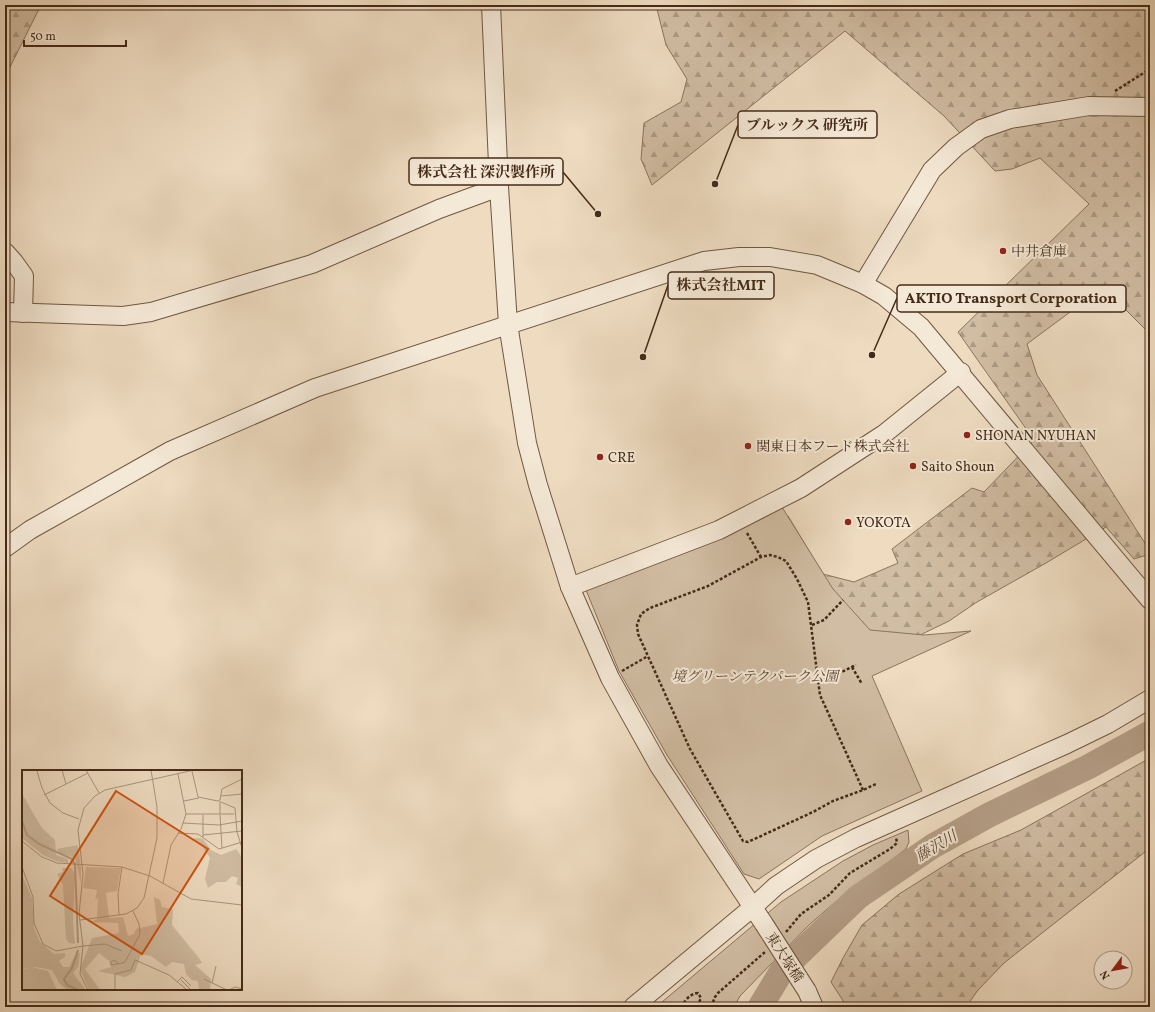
<svg xmlns="http://www.w3.org/2000/svg" width="1155" height="1012" font-family="Vollkorn,'Noto Serif JP',serif">
	<style>
		.forest { fill: url(#forest-firs); stroke: #8b745d }
		.park { fill: #d1bda3; stroke: #8b745d }
		.lines { fill: none; stroke-linecap: round; stroke-linejoin: round }
		.river { stroke: #b59f87; stroke-width: 25 }
		.minor-casing { stroke: #6f5741; stroke-width: 20 }
		.path { stroke: #452b17; stroke-width: 2.5; stroke-dasharray: 3 2; stroke-linecap: butt }
		.minor { stroke: #f4e8d6; stroke-width: 18 }
		.minor-bridge-casing { stroke: #6f5741; stroke-width: 20; stroke-linecap: butt }
		.minor-bridge { stroke: #f4e8d6; stroke-width: 18 }
		.poi-dot { fill: #8f2418; stroke: #f4e8d6; stroke-width: 1.5 }
		.labels { text-anchor: middle; stroke-width: 4; stroke-linejoin: round; paint-order: stroke }
		.poi-label { font-size: 14px; fill: #452b17; stroke: #f4e8d6; text-anchor: start }
		.park-label { font-size: 14px; font-style: italic; fill: #614833; stroke: #f4e8d6 }
		.street-label { font-size: 14px; fill: #452b17; stroke: #f4e8d6 }
		.water-label { font-size: 15px; font-style: italic; fill: #614833; stroke: #f4e8d6 }
		.inset-river { fill: none; stroke: #b59f87; stroke-width: 2 }
		.inset-road { fill: none; stroke: #aa957c; stroke-width: 1 }
		.view { fill: #d0520e; fill-opacity: 0.15; stroke: #d0520e; stroke-width: 2 }
		.inset-edge { fill: none; stroke: #452b17; stroke-width: 2 }
		.leader { fill: none; stroke: #452b17; stroke-width: 1.5 }
		.callout-dot { fill: #452b17; stroke: #f4e8d6; stroke-width: 1.5 }
		.callout { fill: #f4e8d6; stroke: #452b17; stroke-width: 1.5 }
		.callout-label { font-size: 15px; text-anchor: middle; font-weight: bold; fill: #452b17 }
	</style>
	<defs>
		<pattern id="forest-firs" width="22" height="20" patternUnits="userSpaceOnUse"><rect width="22" height="20" fill="#d1bda3"/><path d="M5 1l3.5 6h-7zM16 11l3.5 6h-7z" fill="#ab9a84"/></pattern>
	</defs>
	<rect width="100%" height="100%" fill="#eedbc0"/>
	<filter id="stains"><feTurbulence type="fractalNoise" baseFrequency=".005" numOctaves="4"/><feColorMatrix values="0 0 0 0 .2 0 0 0 0 .09 0 0 0 0 .02 0 0 0 .5 -.17"/></filter>
	<radialGradient id="worn" r=".72"><stop offset=".6" stop-color="#630" stop-opacity="0"/><stop offset="1" stop-color="#630" stop-opacity=".3"/></radialGradient>
	<g class="forest">
		<path d="M 5,5 L 41,5 L 5,77 Z"/>
		<path d="M 656,5 L 1150,5 L 1150,334 L 1107,291 L 1085,301 L 1027,344 L 1037,375 L 1150,551 L 1150,554 L 1134,559 L 1106,527 L 1046,563 L 977,602 L 949,621 L 881,654 L 837,640 L 788,516 L 823,574 L 854,582 L 898,563 L 892,549 L 972,488 L 984,492 L 1034,440 L 958,332 L 1089,204 L 1040,158 L 1012,169 L 995,171 L 944,116 L 845,31 L 652,185 L 641,159 L 644,123 L 681,102 L 687,79 L 666,45 Z"/>
		<path d="M 1150,758 L 1150,848 L 1004,963 L 978,990 L 966,1007 L 847,1007 L 831,982 L 843,958 L 862,925 L 899,894 L 963,854 L 1021,830 Z"/>
	</g>
	<g class="park">
		<path d="M 782,507 L 833,589 L 870,630 L 924,635 L 971,631 L 872,676 L 922,791 L 822,836 L 759,879 L 744,874 L 667,755 L 619,671 L 586,590 Z"/>
		<path d="M 908,830 L 909,842 L 906,849 L 833,904 L 809,925 L 740,996 L 734,1007 L 656,1007 L 781,902 L 843,861 L 873,845 Z"/>
	</g>
	<g class="lines">
		<path class="river" d="M 760,1007 L 783,969 L 858,897 L 933,846 L 989,815 L 1088,767 L 1150,733"/>
		<defs>
			<g id="minor">
				<path d="M 491,5 L 499,187 L 508,324 L 527,443 L 538,485 L 570,587 L 610,678 L 659,766 L 764,924"/>
				<path d="M 5,252 L 14,262 L 24,276 L 23,313"/>
				<path d="M 863,284 L 932,170 L 956,147 L 981,129 L 1010,119 L 1089,106 L 1150,107"/>
				<path d="M 5,312 L 123,316 L 151,312 L 312,264 L 439,209 L 499,187"/>
				<path d="M 5,548 L 30,530 L 170,451 L 315,388 L 704,261 L 739,257 L 770,257 L 817,265 L 863,284 L 884,296 L 921,327 L 1150,600"/>
				<path d="M 570,587 L 719,530 L 801,488 L 884,434 L 961,372"/>
				<path d="M 807,991 L 814,1007"/>
				<path d="M 633,1007 L 753,907 L 776,886 L 816,859 L 856,838 L 1067,744 L 1108,724 L 1150,699"/>
			</g>
		</defs>
		<use href="#minor" class="minor-casing"/>
		<g class="path">
			<path d="M 1115,91 L 1150,69"/>
			<path d="M 747,533 L 761,557"/>
			<path d="M 812,625 L 824,620 L 843,600"/>
			<path d="M 852,667 L 862,684"/>
			<path d="M 622,671 L 648,656"/>
			<path d="M 819,680 L 829,678 L 856,665"/>
			<path d="M 863,790 L 820,695 L 808,602 L 797,579 L 786,561 L 778,557 L 770,555 L 761,557 L 708,586 L 650,608 L 641,614 L 637,625 L 638,634 L 690,749 L 743,841 L 748,842 L 813,812 L 833,801 L 863,790 L 876,784"/>
			<path d="M 786,932 L 801,914 L 829,895 L 850,873 L 890,849 L 897,843 L 896,837"/>
			<path d="M 681,1007 C 685,1001 689,994 698,993 L 701,998 L 697,1007"/>
			<path d="M 711,1007 L 715,997 L 718,993 L 765,952"/>
		</g>
		<use href="#minor" class="minor"/>
		<defs>
			<path id="minor-bridge" d="M 764,924 L 807,991"/>
		</defs>
		<use href="#minor-bridge" class="minor-bridge-casing"/>
		<use href="#minor-bridge" class="minor-bridge"/>
	</g>
	<g class="poi-dot">
		<circle cx="1003" cy="251" r="4"/>
		<circle cx="967" cy="435" r="4"/>
		<circle cx="748" cy="446" r="4"/>
		<circle cx="600" cy="457" r="4"/>
		<circle cx="913" cy="466" r="4"/>
		<circle cx="848" cy="522" r="4"/>
	</g>
	<g class="labels">
		<g class="poi-label">
			<text x="1011" y="256">中井倉庫</text>
			<text x="975" y="440">SHONAN NYUHAN</text>
			<text x="756" y="451">関東日本フード株式会社</text>
			<text x="608" y="462">CRE</text>
			<text x="921" y="471">Saito Shoun</text>
			<text x="856" y="527">YOKOTA</text>
		</g>
		<g class="park-label">
			<text x="755" y="681">境グリーンテクパーク公園</text>
		</g>
		<g class="street-label">
			<text transform="translate(785 957) rotate(57)" y="5">東大塚橋</text>
		</g>
		<g class="water-label">
			<text transform="translate(936 846) rotate(-31)" y="5">藤沢川</text>
		</g>
	</g>
	<g transform="translate(22 770)">
		<rect width="220" height="220" fill="#eedbc0"/>
		<path d="M 0,24 L 20,58 L 33,70 L 34,85 L 46,89 L 46,93 L 34,91 L 21,85 L 0,68 ZM 176,68 L 181,69 L 189,80 L 199,85 L 214,79 L 217,83 L 220,88 L 220,117 L 214,114 L 216,108 L 210,106 L 204,112 L 195,112 L 186,118 L 183,109 L 188,88 L 177,72 L 169,69 ZM 40,98 L 49,98 L 53,104 L 51,151 L 53,174 L 47,173 L 44,169 L 41,115 L 35,104 L 41,102 ZM 0,105 L 10,128 L 12,158 L 18,172 L 32,184 L 43,183 L 43,187 L 37,191 L 41,197 L 47,197 L 54,184 L 58,183 L 56,197 L 51,203 L 64,220 L 45,220 L 38,214 L 30,200 L 13,197 L 0,199 ZM 80,118 L 94,121 L 84,123 L 87,148 L 101,147 L 106,166 L 112,164 L 114,159 L 135,154 L 132,127 L 138,130 L 140,137 L 151,139 L 150,155 L 177,188 L 180,193 L 173,195 L 189,209 L 188,220 L 177,220 L 176,211 L 170,210 L 164,204 L 162,194 L 150,192 L 144,197 L 129,186 L 119,184 L 113,202 L 103,207 L 76,201 L 89,197 L 87,191 L 77,183 L 63,199 L 78,220 L 67,220 L 58,199 L 70,168 L 97,163 L 96,153 L 70,152 L 75,149 L 76,122 Z" fill="#d1bda3"/>
		<path d="M 56,75 L 59,98 L 59,114 L 53,88 L 37,83 L 35,79 ZM 64,97 L 99,98 L 95,121 L 79,122 L 73,131 L 75,120 L 61,118 ZM 9,197 L 26,201 L 35,220 L 0,220 L 0,200 Z" fill="#d1bda3"/>
		<path class="inset-river" d="M 0,51 L 5,65 L 17,74 L 50,89 L 53,95 L 56,173M 56,220 L 45,215 L 42,209 L 50,198 L 56,180"/>
		<path class="inset-road" d="M 40,0 L 44,14M 64,0 L 77,23M 15,1 L 20,18 L 28,33 L 41,43 L 57,49M 170,1 L 176,27 L 196,31 L 198,30 L 200,19 L 220,9M 22,25 L 66,3M 199,26 L 220,24M 162,31 L 177,28M 198,31 L 198,44M 199,32 L 213,38 L 215,62 L 220,78M 164,44 L 212,44M 198,45 L 200,78M 161,53 L 197,55 L 220,51M 156,63 L 176,64 L 197,79 L 220,72M 181,65 L 220,61M 181,67 L 181,45M 0,71 L 20,87 L 35,93 L 100,97 L 128,106 L 169,129 L 220,135M 0,97 L 11,127 L 12,153 L 21,174 L 34,181 L 61,176 L 57,144 L 61,104 L 56,60 L 62,38 L 73,26 L 83,20 L 172,0M 141,113 L 149,75 L 159,59 L 164,44 L 156,4M 97,145 L 96,124 L 100,97M 58,150 L 104,144 L 115,138 L 122,128 L 135,68 L 135,37 L 129,0M 97,194 L 92,190 L 89,192 L 89,195 L 101,193 L 103,192 L 118,164 L 117,154 L 111,141M 182,209 L 205,220M 159,210 L 169,220M 155,212 L 160,207 L 169,216M 190,213 L 194,196M 66,220 L 58,204 L 61,176 L 83,174 L 100,181M 93,220 L 93,204 L 109,200 L 113,190 L 147,205 L 165,220M 207,220 L 213,217 L 220,219"/>
		<path class="view" d="M 94,21 L 186,79 L 120,184 L 28,126 Z"/>
		<rect width="220" height="220" class="inset-edge"/>
	</g>
	<path class="leader" d="M715 184L738 125M598 214L563 172M643 357L668 285M872 355L897 298"/>
	<g class="callout-dot">
		<circle cx="715" cy="184" r="4"/>
		<circle cx="598" cy="214" r="4"/>
		<circle cx="643" cy="357" r="4"/>
		<circle cx="872" cy="355" r="4"/>
	</g>
	<g class="callout">
		<rect x="738" y="111" width="139" height="27" rx="4"/>
		<rect x="409" y="158" width="154" height="27" rx="4"/>
		<rect x="668" y="272" width="106" height="27" rx="4"/>
		<rect x="897" y="285" width="229" height="27" rx="4"/>
	</g>
	<g class="callout-label">
		<text x="807" y="130">ブルックス 研究所</text>
		<text x="486" y="177">株式会社 深沢製作所</text>
		<text x="721" y="290">株式会社MIT</text>
		<text x="1011" y="303">AKTIO Transport Corporation</text>
	</g>
	<rect width="1155" height="1012" fill="none" stroke="#eedbc0" stroke-width="20"/>
	<rect x="6" y="6" width="1143" height="1000" fill="none" stroke="#452b17" stroke-width="2"/>
	<rect x="10" y="10" width="1135" height="992" fill="none" stroke="#452b17"/>
	<g transform="translate(1113 970) rotate(238)"><circle r="19" fill="#f4e8d6" stroke="#ae9c8a"/>
	<path d="M0-3L7 15L0 10L-7 15Z" fill="#8f2418"/>
	<text y="-6" font-size="11" font-weight="bold" text-anchor="middle" fill="#452b17">N</text>
	</g>
	<path d="M24 40v6h102v-6" fill="none" stroke="#452b17" stroke-width="2"/>
	<text x="30" y="40" font-size="12" fill="#452b17" stroke="#f4e8d6" stroke-width="3" paint-order="stroke">50 m</text>
	<rect width="100%" height="100%" filter="url(#stains)"/>
	<rect width="100%" height="100%" fill="url(#worn)"/>
</svg>
